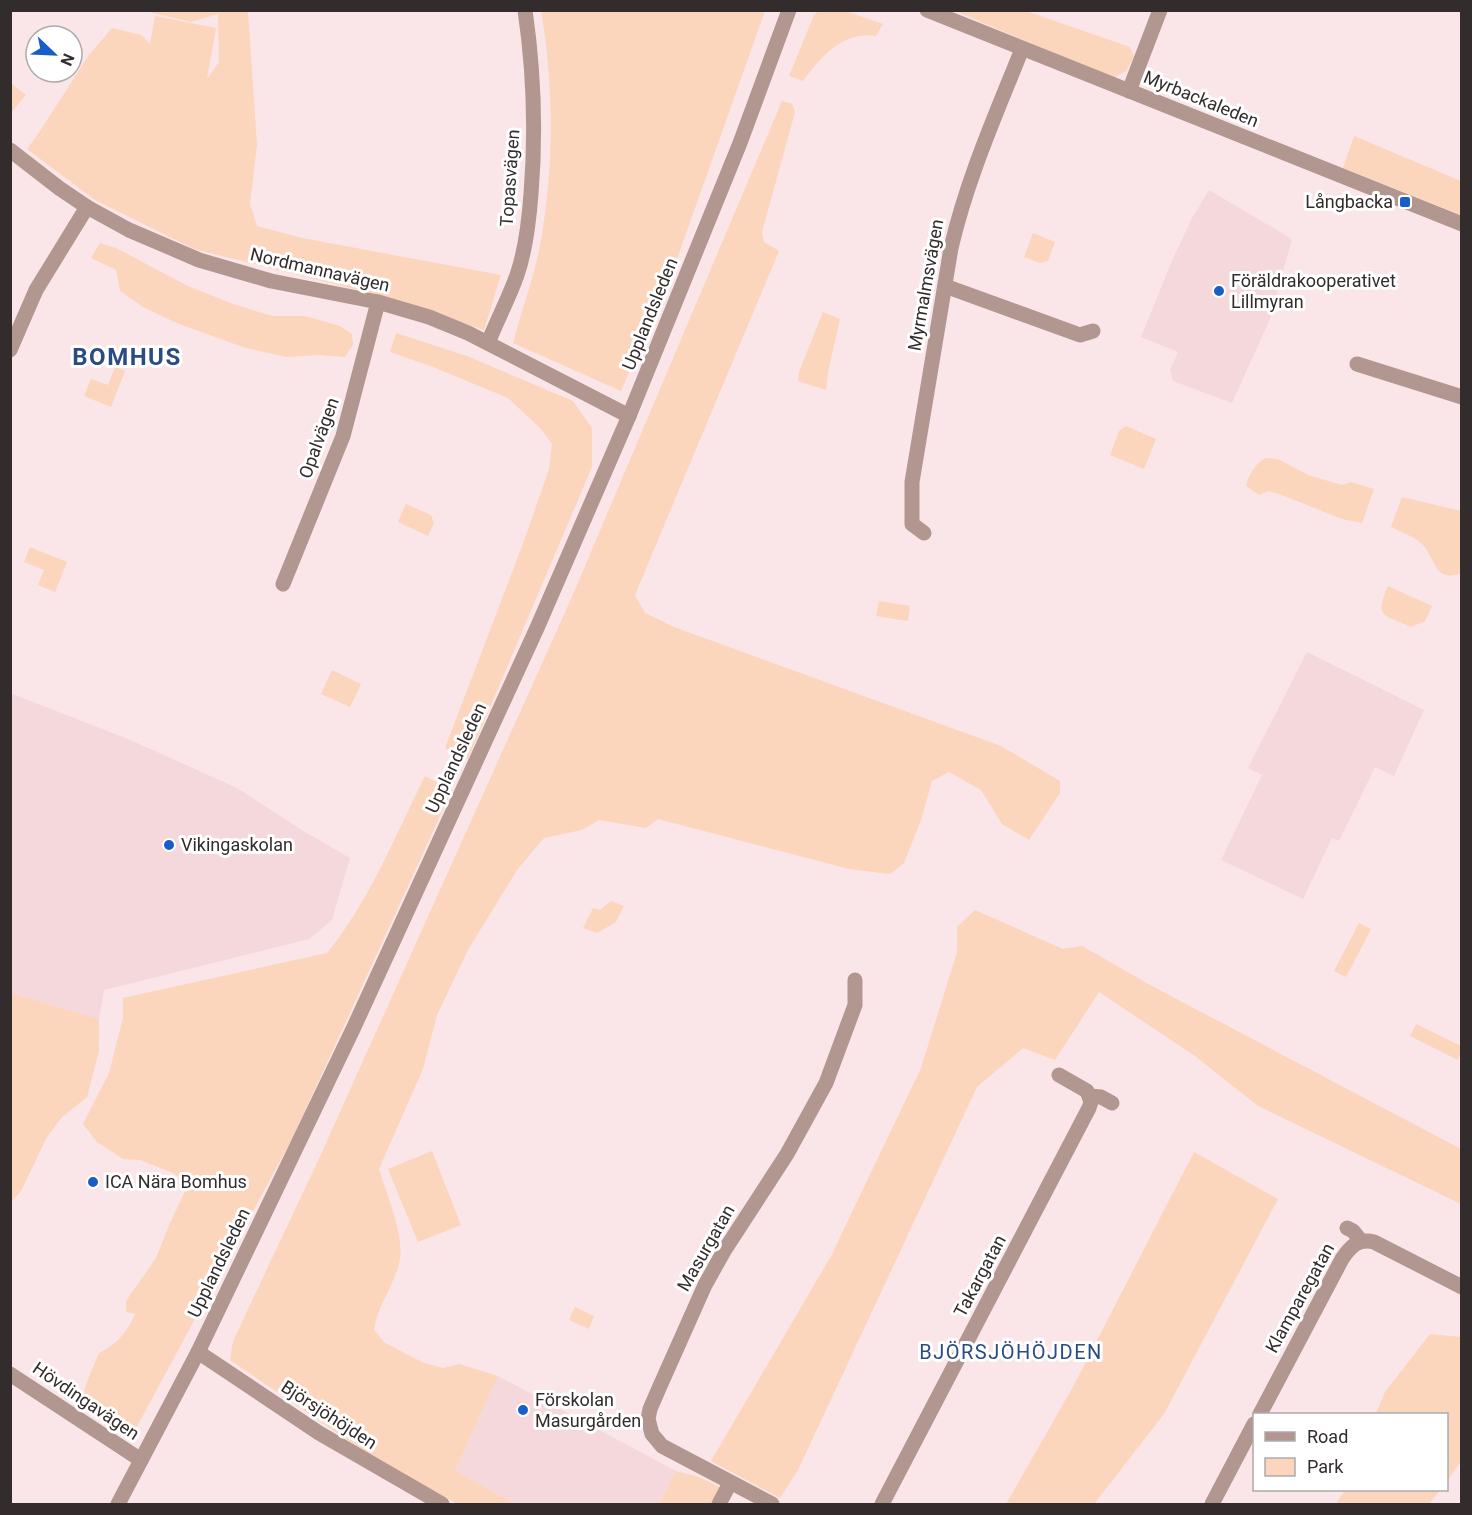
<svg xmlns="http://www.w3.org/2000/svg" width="1472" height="1515" font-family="Roboto,sans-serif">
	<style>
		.built { fill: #f4d8db }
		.green { fill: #fbd5bc }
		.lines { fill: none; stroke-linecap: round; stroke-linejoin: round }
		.minor { stroke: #b29690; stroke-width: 15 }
		.poi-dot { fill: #185ec9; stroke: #fff; stroke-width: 2 }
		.labels { text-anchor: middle; stroke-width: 6; stroke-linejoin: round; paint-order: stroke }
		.street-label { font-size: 18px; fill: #332c2c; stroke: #fff }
		.poi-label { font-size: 18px; fill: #332c2c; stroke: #fff; text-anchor: start }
		.neighbourhood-label { font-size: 20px; letter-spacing: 1.5px; fill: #2a4c82; stroke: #fff }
		.district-label { font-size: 24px; font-weight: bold; letter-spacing: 1.5px; fill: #2a4c82; stroke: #fff }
	</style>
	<rect width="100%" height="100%" fill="#fae6e8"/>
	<g class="built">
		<path d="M 1209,190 L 1292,239 L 1270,319 L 1232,403 L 1173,381 L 1170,370 L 1178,352 L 1141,337 L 1171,263 L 1192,218 Z"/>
		<path d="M 1307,652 L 1424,710 L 1394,776 L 1375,767 L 1339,841 L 1332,838 L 1303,899 L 1221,860 L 1262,775 L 1248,768 Z"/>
		<path d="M 10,693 L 128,739 L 237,788 L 305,832 L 350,858 L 332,920 L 309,939 L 104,990 L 99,1019 L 11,993 Z"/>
		<path d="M 498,1376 L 676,1471 L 659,1504 L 516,1504 L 455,1471 Z"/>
	</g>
	<g class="green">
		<path d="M 819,10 L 846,11 L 883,24 L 876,36 C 844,30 820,57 803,81 L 789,76 L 814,15 Z"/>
		<path d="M 145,11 L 248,11 L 257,145 L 250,204 L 257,226 L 302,238 L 501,275 L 484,330 L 390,298 L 194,249 L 95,200 L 27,149 L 36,137 L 89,55 L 112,28 L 141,35 L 150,44 L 155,16 L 216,28 L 207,79 L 219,62 L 218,14 L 191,22 Z"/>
		<path d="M 541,11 L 765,11 L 672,273 L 621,391 L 513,343 C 522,309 535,275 541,240 C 554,165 554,86 541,11 Z"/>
		<path d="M 955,11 L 1026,11 L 1130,47 L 1134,57 L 1126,71 L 1115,77 L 1098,72 Z"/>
		<path d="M 11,83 L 26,95 L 11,113 Z"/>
		<path d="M 782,101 L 792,104 L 795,112 L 762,232 L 764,242 L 779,251 L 635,595 L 645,613 L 674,627 L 1001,746 L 1060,781 L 1060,793 L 1029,840 L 1002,824 L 981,790 L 949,772 L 932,781 L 921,820 L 904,863 L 890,874 L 849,869 L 658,819 L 646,828 L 599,820 L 582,830 L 544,838 L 517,870 L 468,950 L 437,1015 L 423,1069 L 379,1169 C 387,1196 406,1237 399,1264 C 393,1287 377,1307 374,1330 L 385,1343 L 424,1363 L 443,1368 L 459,1364 L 498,1376 L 455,1471 L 516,1504 L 458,1504 L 374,1458 L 230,1360 L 233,1341 L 317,1163 L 571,599 Z"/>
		<path d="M 1354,136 L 1461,181 L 1461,215 L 1343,168 Z"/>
		<path d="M 1033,233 L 1055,242 L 1048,261 L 1040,263 L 1024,257 Z"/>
		<path d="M 100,243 L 116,248 L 188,286 L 233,304 L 272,316 L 305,316 L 340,326 L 352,334 L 353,345 L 345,357 L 319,355 L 287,357 L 246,348 L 179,324 L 143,307 L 120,291 L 116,270 L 91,258 Z"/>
		<path d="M 823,312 L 840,319 L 828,372 L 826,390 L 798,381 L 799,372 Z"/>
		<path d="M 396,333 L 467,356 L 573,401 L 592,428 L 592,467 L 468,759 L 445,748 L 524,541 L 549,469 L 552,444 L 540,428 L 508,398 L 433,367 L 390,352 Z"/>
		<path d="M 115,367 L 125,371 L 111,407 L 84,396 L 91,379 L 108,385 Z"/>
		<path d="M 1126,426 L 1156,439 L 1144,469 L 1110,455 L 1119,431 Z"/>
		<path d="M 1265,458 L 1278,459 L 1308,475 L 1342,485 L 1351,482 L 1374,489 L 1362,523 L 1342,519 L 1279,494 L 1268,491 L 1259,495 L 1246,486 C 1249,474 1254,466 1265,458 Z"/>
		<path d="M 1402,497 L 1461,511 L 1461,573 C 1434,584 1435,556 1421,543 C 1413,536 1401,532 1391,527 Z"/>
		<path d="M 406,504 L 431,515 L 434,523 L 428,536 L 398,522 Z"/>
		<path d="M 30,547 L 67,562 L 55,592 L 38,585 L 44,570 L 24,562 Z"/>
		<path d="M 1388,586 L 1432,606 L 1425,621 L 1411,627 C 1383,614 1374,618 1388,586 Z"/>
		<path d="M 879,601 L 910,606 L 908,621 L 876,616 Z"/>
		<path d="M 332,670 L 361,684 L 350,707 L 321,694 Z"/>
		<path d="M 425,776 L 452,790 L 293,1137 L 133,1434 L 80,1408 L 86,1384 L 99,1353 C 117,1344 127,1333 135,1314 L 126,1312 L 126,1301 L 156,1258 L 170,1223 L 189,1183 L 173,1173 L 140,1160 L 123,1159 L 97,1142 L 83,1124 L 109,1073 L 123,1018 L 123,998 L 327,953 C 369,902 396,834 425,776 Z"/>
		<path d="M 611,901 L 624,906 L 616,922 L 597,933 L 583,928 L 593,908 L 600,910 Z"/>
		<path d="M 975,910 L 1063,949 L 1082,946 L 1152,986 L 1461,1149 L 1461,1204 L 1258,1106 L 1195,1056 L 1099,992 L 1055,1060 L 1023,1048 L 977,1087 L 798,1470 L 780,1498 L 711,1461 L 831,1256 L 921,1068 L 957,952 L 957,927 Z"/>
		<path d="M 1359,923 L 1371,929 L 1346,977 L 1334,971 Z"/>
		<path d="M 11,993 L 99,1019 L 99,1051 L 87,1097 L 62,1117 L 47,1137 L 21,1191 L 11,1202 Z"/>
		<path d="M 1416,1024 L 1461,1046 L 1461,1052 L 1458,1060 L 1410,1036 Z"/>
		<path d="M 432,1151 L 461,1225 L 418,1242 L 388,1169 Z"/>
		<path d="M 1194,1152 L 1278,1199 L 1164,1414 L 1094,1504 L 1006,1504 L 1074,1385 Z"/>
		<path d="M 575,1307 L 594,1316 L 589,1329 L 569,1320 Z"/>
		<path d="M 1430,1334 L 1461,1337 L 1461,1461 L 1447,1481 L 1446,1414 L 1376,1414 L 1385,1392 Z"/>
		<path d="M 676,1471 L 699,1477 L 721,1488 L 712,1504 L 659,1504 Z"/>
		<path d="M 1345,1490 L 1440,1490 L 1429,1504 L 1336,1504 Z"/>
	</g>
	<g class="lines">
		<g class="minor">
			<path d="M 927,10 L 1462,224"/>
			<path d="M 1129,91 L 1160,10"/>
			<path d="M 10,150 L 59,188 L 87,207 L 129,230 L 199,260 L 271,281 L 378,302 L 429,317 L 468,333 L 629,416"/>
			<path d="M 945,286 L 1080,335 L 1093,331"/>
			<path d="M 488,343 C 497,320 509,298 517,275 C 526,249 529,221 531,194 C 536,132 534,72 525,10"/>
			<path d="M 10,350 L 36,290 L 87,207"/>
			<path d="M 1357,364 L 1462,397"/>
			<path d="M 924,533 L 912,524 L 912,482 L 951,248 C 967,179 996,114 1022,49"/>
			<path d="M 283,584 L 343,436 L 378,302"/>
			<path d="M 1090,1096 L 1101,1097 L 1112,1103"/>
			<path d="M 1347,1228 L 1353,1231 L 1361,1241"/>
			<path d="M 198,1352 L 319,1433 L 442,1504"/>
			<path d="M 10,1374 L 141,1460"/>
			<path d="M 1260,1414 L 1342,1259 C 1350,1247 1358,1238 1374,1242 L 1462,1287"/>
			<path d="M 118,1504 L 198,1352 L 354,1027 L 537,628 L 629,416 L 740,143 L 789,10"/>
			<path d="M 719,1504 L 730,1483"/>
			<path d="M 772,1504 L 662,1446 L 652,1434 L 648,1419 L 650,1409 L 660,1386 L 705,1285 L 724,1251 L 787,1154 L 826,1083 L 855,1005 L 855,980"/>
			<path d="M 882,1504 L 1089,1108 L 1091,1102 L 1087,1091 L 1059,1075"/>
			<path d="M 1212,1504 L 1254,1424"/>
		</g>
	</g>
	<g class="poi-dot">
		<rect x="1399" y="196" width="12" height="12" rx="3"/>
		<circle cx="1219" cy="291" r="6"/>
		<circle cx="169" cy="845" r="6"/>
		<circle cx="93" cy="1182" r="6"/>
		<circle cx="523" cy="1410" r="6"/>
	</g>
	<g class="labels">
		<g class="street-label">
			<text transform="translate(1201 99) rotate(22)" y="6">Myrbackaleden</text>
			<text transform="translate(510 178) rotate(-86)" y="6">Topasvägen</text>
			<text transform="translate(320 270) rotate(13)" y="6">Nordmannavägen</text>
			<text transform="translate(926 285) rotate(-80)" y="6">Myrmalmsvägen</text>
			<text transform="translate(650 314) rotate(-68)" y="6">Upplandsleden</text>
			<text transform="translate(319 438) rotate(-70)" y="6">Opalvägen</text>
			<text transform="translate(456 758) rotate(-65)" y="6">Upplandsleden</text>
			<text transform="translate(706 1248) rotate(-60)" y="6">Masurgatan</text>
			<text transform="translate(219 1263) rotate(-64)" y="6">Upplandsleden</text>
			<text transform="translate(980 1276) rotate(-62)" y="6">Takargatan</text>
			<text transform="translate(1300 1298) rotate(-61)" y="6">Klamparegatan</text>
			<text transform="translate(86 1401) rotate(34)" y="6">Hövdingavägen</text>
			<text transform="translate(329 1415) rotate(33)" y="6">Björsjöhöjden</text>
		</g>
		<g class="poi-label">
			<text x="1393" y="208" text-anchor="end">Långbacka</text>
			<text x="1231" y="287">Föräldrakooperativet<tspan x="1231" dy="21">Lillmyran</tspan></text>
			<text x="181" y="851">Vikingaskolan</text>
			<text x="105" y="1188">ICA Nära Bomhus</text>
			<text x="535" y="1406">Förskolan<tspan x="535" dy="21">Masurgården</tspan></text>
		</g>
		<g class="neighbourhood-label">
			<text x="1011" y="1359">BJÖRSJÖHÖJDEN</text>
		</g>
		<g class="district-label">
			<text x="127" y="365">BOMHUS</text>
		</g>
	</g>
	<rect width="1472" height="1515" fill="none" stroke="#332c2c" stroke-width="24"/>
	<rect x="1253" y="1413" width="195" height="78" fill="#ffffff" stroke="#adabab" stroke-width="1.5"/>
	<rect x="1265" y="1432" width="30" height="9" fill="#b29690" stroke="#adabab" stroke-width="1.5"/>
	<text x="1307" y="1443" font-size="18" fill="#332c2c">Road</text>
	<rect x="1265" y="1458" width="30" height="18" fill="#fbd5bc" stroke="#adabab" stroke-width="1.5"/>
	<text x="1307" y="1473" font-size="18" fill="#332c2c">Park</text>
	<g transform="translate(54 54) rotate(113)"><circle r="28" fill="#ffffff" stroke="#adabab" stroke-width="1.5"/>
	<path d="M0-4.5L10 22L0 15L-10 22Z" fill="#185ec9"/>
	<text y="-9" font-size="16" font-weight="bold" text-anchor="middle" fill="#332c2c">N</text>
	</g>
</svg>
